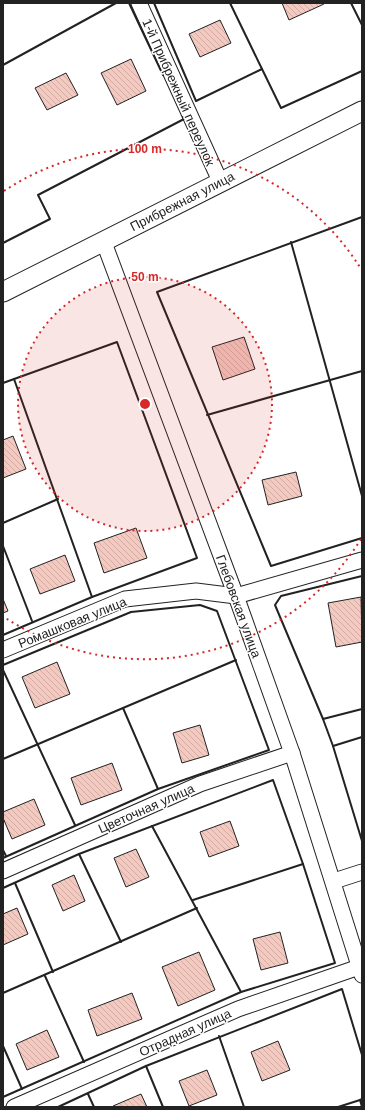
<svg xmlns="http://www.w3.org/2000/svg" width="365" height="1110" font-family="Helvetica,sans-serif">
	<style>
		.building { fill: url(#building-back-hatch); stroke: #222 }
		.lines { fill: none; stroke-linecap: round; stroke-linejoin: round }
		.minor-casing { stroke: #222; stroke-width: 17 }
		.tertiary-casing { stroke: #222; stroke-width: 21 }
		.minor { stroke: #fff; stroke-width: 15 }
		.tertiary { stroke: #fff; stroke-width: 19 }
		.wall { stroke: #222; stroke-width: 2 }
		.ring { fill: none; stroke: #d62828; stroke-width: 2; stroke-dasharray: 2 4 }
		.labels { text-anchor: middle; stroke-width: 3; stroke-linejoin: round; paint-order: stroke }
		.street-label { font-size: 13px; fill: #222; stroke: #fff }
		.centre { fill: #d62828; stroke: #fff; stroke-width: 2 }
		.ring-label { font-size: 12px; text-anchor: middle; font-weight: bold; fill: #d62828; stroke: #fff; stroke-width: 3; stroke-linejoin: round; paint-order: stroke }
	</style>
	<defs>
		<pattern id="building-back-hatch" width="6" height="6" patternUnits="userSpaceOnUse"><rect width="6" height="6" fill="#f3c9c0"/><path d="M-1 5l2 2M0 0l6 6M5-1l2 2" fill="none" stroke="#d0aca5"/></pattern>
	</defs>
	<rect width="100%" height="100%" fill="#fff"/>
	<g class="building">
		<path d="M 282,3 L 323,3 L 324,4 L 289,20 Z"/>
		<path d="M 220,20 L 231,43 L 200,57 L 189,34 Z"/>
		<path d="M 131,59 L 146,91 L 117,105 L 101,73 Z"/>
		<path d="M 66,73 L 78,95 L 47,110 L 35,88 Z"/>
		<path d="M 244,337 L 255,369 L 223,380 L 212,347 Z"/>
		<path d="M 13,436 L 26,469 L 3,478 L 3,440 Z"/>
		<path d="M 296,472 L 302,496 L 268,505 L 262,480 Z"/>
		<path d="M 136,528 L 147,558 L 104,573 L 94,543 Z"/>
		<path d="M 65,555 L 75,581 L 40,594 L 30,569 Z"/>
		<path d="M 361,597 L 362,642 L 336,647 L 328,603 Z"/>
		<path d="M 3,599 L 8,611 L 3,613 Z"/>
		<path d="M 57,662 L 70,694 L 35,708 L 22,677 Z"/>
		<path d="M 200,725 L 209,755 L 182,763 L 173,733 Z"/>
		<path d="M 112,763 L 122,790 L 81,805 L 71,778 Z"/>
		<path d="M 34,799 L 45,825 L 12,839 L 3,818 L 3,812 Z"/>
		<path d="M 230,821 L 239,846 L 209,857 L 200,832 Z"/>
		<path d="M 136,849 L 149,877 L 126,887 L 114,858 Z"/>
		<path d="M 74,875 L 85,901 L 63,911 L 52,885 Z"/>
		<path d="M 17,908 L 28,934 L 3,945 L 3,914 Z"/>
		<path d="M 280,932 L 288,963 L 261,970 L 253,939 Z"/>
		<path d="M 199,952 L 215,990 L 178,1006 L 162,967 Z"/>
		<path d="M 132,993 L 142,1019 L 97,1036 L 88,1010 Z"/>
		<path d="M 47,1030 L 59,1057 L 27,1070 L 16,1044 Z"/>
		<path d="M 278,1041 L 290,1070 L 262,1081 L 251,1052 Z"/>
		<path d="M 207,1070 L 217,1095 L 189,1106 L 179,1081 Z"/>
		<path d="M 141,1094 L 147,1107 L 113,1107 L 113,1106 Z"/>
	</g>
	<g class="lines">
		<defs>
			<g id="minor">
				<path d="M 139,3 L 220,181"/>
				<path d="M 103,240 L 236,596 L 292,753 L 362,975"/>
				<path d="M 3,650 L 125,599 L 196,591 L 236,596 L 362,560"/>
				<path d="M 3,871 L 200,784 L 292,753"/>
				<path d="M 334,881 L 362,872"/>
				<path d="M 14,1107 L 238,1009 L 359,967"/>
			</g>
			<path id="tertiary" d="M 3,292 L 362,111"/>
		</defs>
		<use href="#minor" class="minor-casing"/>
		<use href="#tertiary" class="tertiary-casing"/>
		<use href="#minor" class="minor"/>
		<use href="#tertiary" class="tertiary"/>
		<g class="wall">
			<path d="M 129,3 L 163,75"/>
			<path d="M 154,3 L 196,101 L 262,69 L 281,108 L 362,71"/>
			<path d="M 230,3 L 262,69"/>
			<path d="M 351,3 L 362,25"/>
			<path d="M 3,65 L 116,3"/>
			<path d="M 362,217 L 157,292 L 271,566 L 362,538"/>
			<path d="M 291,242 L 362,496"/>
			<path d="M 3,243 L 50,219 L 38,195 L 184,119 L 183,117"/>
			<path d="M 14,379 L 92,597"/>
			<path d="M 3,383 L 117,342 L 197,558 L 92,597 L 3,635"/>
			<path d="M 207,415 L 362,371"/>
			<path d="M 3,523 L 58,499"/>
			<path d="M 3,546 L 32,621"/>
			<path d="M 362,576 L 281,596 L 275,605 L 323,719 L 362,709"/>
			<path d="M 3,665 L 131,612 L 200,605 L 217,611 L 269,750 L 158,789 L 3,858"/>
			<path d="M 3,670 L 75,825"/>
			<path d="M 123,708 L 158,789"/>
			<path d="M 323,719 L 333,746"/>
			<path d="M 362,737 L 333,746 L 362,841"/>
			<path d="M 3,759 L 236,660"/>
			<path d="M 152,826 L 241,992"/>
			<path d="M 3,850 L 6,856"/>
			<path d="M 79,854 L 121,942"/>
			<path d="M 15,883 L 53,972"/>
			<path d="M 3,888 L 79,854 L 273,780 L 303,864 L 335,963 L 241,992 L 3,1097"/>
			<path d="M 193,900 L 303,864"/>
			<path d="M 45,976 L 84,1062"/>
			<path d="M 3,993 L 197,908"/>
			<path d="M 219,1036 L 244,1107"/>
			<path d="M 3,1046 L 22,1089"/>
			<path d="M 146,1066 L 163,1107"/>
			<path d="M 88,1094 L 94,1107"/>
			<path d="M 362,1099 L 360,1100 L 362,1107"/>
			<path d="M 58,1107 L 146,1066 L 342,989 L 362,1055"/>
			<path d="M 338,1107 L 360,1100"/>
		</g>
	</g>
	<circle cx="145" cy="404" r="127" fill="#d62828" fill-opacity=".12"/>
	<g class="ring">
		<circle cx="145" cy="404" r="127"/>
		<path d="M361 539A255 255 0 0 1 4 617M4 191A255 255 0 0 1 361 269"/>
	</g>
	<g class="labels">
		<g class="street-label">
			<text transform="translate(179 92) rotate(66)" y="5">1-й Прибрежный переулок</text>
			<text transform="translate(182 201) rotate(-27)" y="5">Прибрежная улица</text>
			<text transform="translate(239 606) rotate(70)" y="5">Глебовская улица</text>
			<text transform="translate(72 622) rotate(-22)" y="5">Ромашковая улица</text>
			<text transform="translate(146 808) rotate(-24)" y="5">Цветочная улица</text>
			<text transform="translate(185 1032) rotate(-24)" y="5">Отрадная улица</text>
		</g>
	</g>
	<circle cx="145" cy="404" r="6" class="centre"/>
	<g class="ring-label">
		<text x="145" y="153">100 m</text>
		<text x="145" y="281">50 m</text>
	</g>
	<rect width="365" height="1110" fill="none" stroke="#222222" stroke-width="8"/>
</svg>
